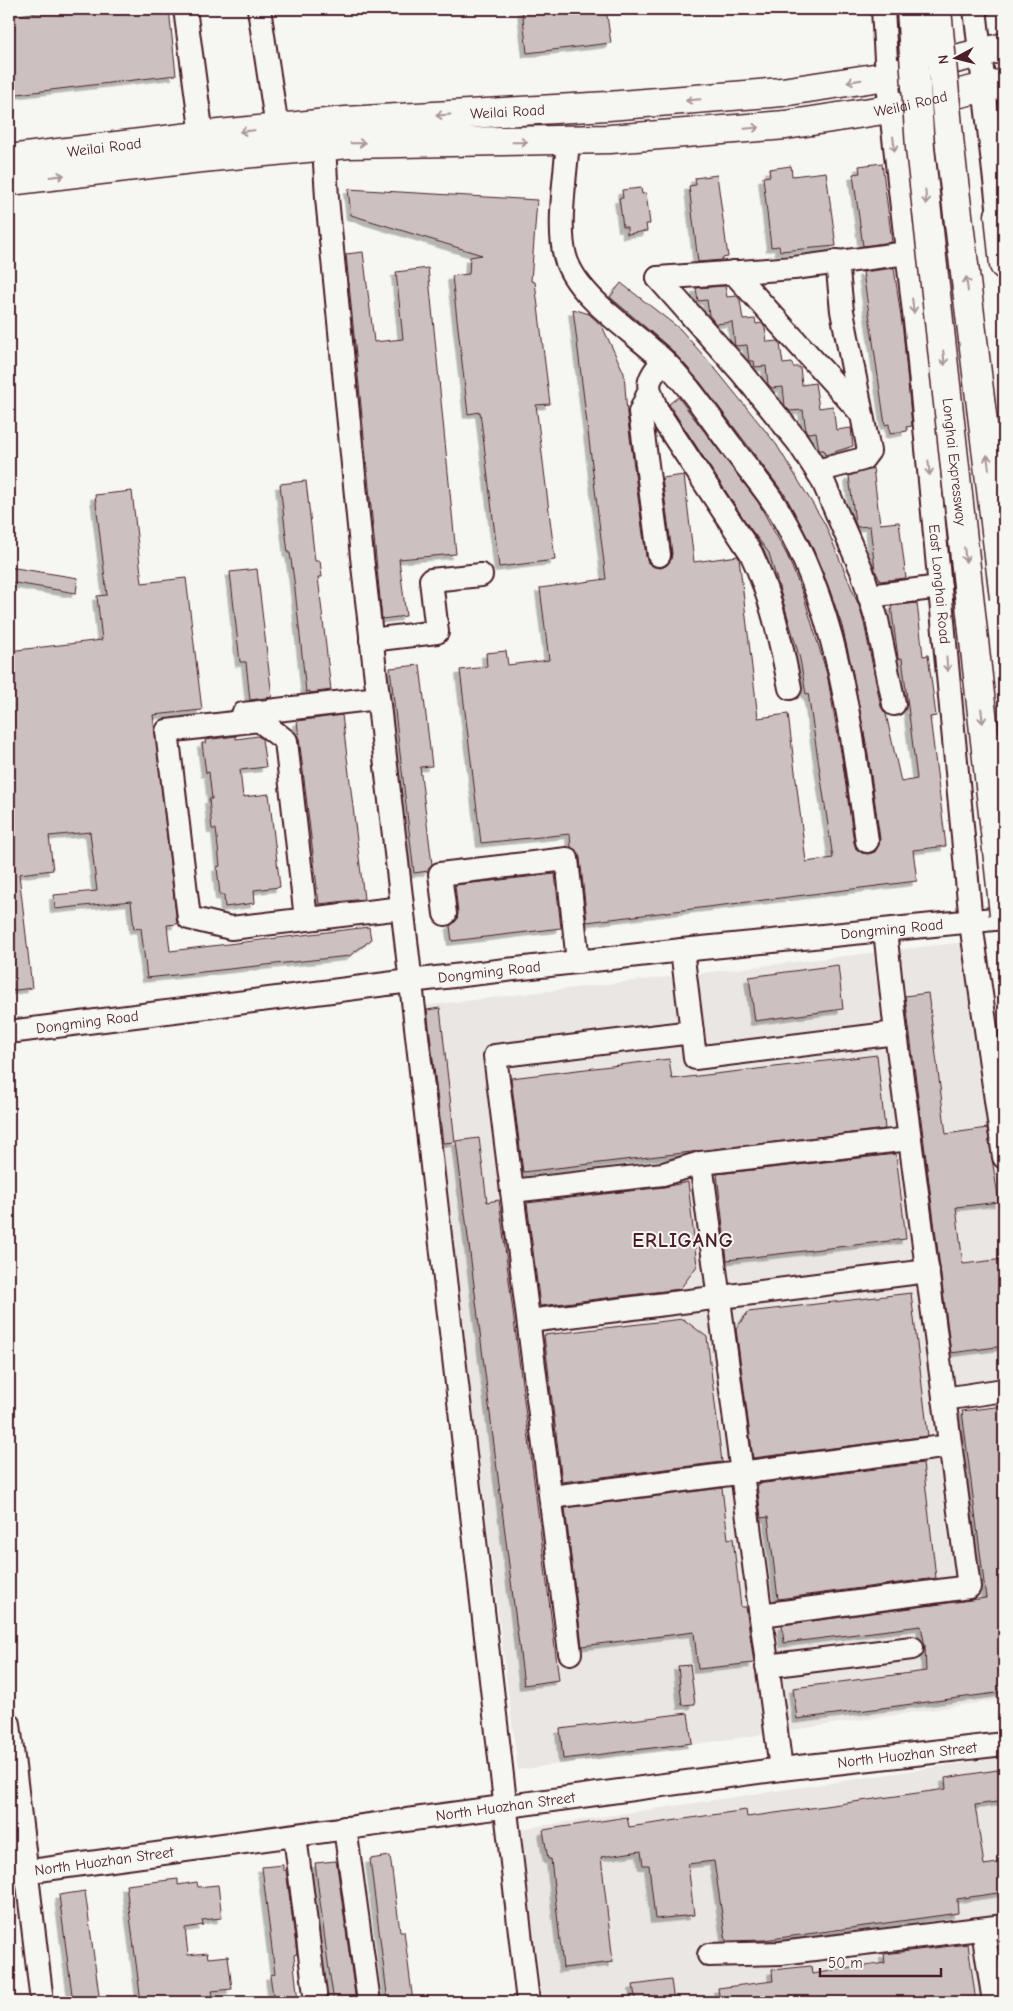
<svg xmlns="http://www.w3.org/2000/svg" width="1013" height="2011" font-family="'Comic Neue',sans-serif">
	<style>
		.built { fill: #e9e6e3 }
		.building { fill: #ccc1c0; stroke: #4a1f2b; filter: url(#shadow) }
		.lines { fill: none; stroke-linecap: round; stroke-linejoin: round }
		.minor-casing { stroke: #4a1f2b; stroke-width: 26 }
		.major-casing { stroke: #4a1f2b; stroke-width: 31 }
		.highway-casing { stroke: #4a1f2b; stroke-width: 31 }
		.minor { stroke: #f6f6f2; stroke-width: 22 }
		.major { stroke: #f6f6f2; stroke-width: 28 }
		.highway { stroke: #f6f6f2; stroke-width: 28 }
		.highway-bridge-casing { stroke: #4a1f2b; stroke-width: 31; stroke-linecap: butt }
		.highway-bridge { stroke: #f6f6f2; stroke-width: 28 }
		.oneway { stroke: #a99598 }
		.labels { text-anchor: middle; stroke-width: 4; stroke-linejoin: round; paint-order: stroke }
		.street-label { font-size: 15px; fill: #4a1f2b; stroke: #f6f6f2 }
		.district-label { font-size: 20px; font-weight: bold; letter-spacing: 1px; fill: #4a1f2b; stroke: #f6f6f2 }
	</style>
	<defs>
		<filter id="shadow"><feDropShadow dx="-4.5" dy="4.5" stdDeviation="0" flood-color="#0004"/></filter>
	</defs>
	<rect width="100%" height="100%" fill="#f6f6f2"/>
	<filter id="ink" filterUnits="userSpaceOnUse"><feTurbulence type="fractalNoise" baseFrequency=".02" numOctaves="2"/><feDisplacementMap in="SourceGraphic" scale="10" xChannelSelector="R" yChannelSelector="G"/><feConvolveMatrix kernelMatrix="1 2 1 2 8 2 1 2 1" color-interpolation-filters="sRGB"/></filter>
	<g filter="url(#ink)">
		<g class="built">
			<path d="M 964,942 L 1004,1214 L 1004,1699 L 518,1770 L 422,1006 Z"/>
			<path d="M 1004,1757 L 1004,2002 L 543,2002 L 520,1829 Z"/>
		</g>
		<g class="building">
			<path d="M 67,9 L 169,9 L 176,75 L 9,95 L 9,16 Z"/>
			<path d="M 522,9 L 606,9 L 611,43 L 527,53 Z"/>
			<path d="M 882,163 L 892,242 L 863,246 L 853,174 L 860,173 L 859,166 Z"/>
			<path d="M 791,166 L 792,176 L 826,172 L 836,246 L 780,251 L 779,246 L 771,247 L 763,177 L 770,176 L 769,169 Z"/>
			<path d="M 717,175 L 728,257 L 722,258 L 722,260 L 698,262 L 689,186 L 696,185 L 695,178 Z"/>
			<path d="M 641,188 L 642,194 L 646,193 L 650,224 L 646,224 L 647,231 L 627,234 L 627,227 L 623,227 L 619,198 L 623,198 L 622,190 Z"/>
			<path d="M 348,189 L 537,200 L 531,281 L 535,282 L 550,404 L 536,405 L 555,560 L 499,567 L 480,412 L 468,414 L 452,276 L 469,274 L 470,257 L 482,255 L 351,215 Z"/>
			<path d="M 363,252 L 374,342 L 403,339 L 396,272 L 428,268 L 456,554 L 399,559 L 406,616 L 382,619 L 346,254 Z"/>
			<path d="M 894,268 L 903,331 L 912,426 L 906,427 L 907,431 L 890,434 L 889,424 L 885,425 L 863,272 Z"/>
			<path d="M 621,283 L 680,329 L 717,371 L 776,444 L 825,524 L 859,606 L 864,623 L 881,707 L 886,714 L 901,782 L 917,779 L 902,658 L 898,659 L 898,657 L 891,606 L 917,603 L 923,656 L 928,655 L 936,716 L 930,717 L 946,846 L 913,850 L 917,881 L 587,922 L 580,858 L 577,851 L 571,847 L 570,834 L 481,843 L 460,670 L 487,667 L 486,653 L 506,651 L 508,665 L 549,660 L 540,588 L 606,579 L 573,309 L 589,314 L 602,326 L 624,373 L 627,414 L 646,557 L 648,563 L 654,567 L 661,568 L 667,565 L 671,560 L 672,553 L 662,478 L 684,475 L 694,562 L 738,556 L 739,558 L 758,718 L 788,714 L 806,862 L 833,858 L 808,693 L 806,694 L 800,659 L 769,553 L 749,527 L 670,406 L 669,404 L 678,397 L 758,502 L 787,555 L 803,594 L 827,674 L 842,758 L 854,843 L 856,849 L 862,853 L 868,854 L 875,852 L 879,845 L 880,839 L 868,754 L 852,669 L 842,626 L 828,585 L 811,544 L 785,495 L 700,382 L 671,349 L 610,297 Z"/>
			<path d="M 725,286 L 727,297 L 737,296 L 740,300 L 743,320 L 755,319 L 756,324 L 762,323 L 765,327 L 767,342 L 778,341 L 780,344 L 783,364 L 792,363 L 793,367 L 800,367 L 802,385 L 815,383 L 819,408 L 833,406 L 836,430 L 851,428 L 853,446 L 825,455 L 824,450 L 819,450 L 816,432 L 808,433 L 806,431 L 803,410 L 790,411 L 785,406 L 783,387 L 772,388 L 768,384 L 766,366 L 755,367 L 754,361 L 749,361 L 747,345 L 735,346 L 732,322 L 716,324 L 709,315 L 707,300 L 698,301 L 696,288 Z"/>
			<path d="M 873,468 L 880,524 L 899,522 L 906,578 L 880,581 L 875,570 L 870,526 L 857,527 L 855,522 L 849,476 Z"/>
			<path d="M 306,481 L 315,561 L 320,561 L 322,577 L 318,577 L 331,690 L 310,693 L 310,691 L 306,692 L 294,580 L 290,553 L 288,553 L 280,484 Z"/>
			<path d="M 132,491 L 142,583 L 186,578 L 202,710 L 153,715 L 177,924 L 167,925 L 170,951 L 369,927 L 371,940 L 349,956 L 147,978 L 141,928 L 134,929 L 131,901 L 55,909 L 54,895 L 97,891 L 90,832 L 49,836 L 53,870 L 19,874 L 32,988 L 9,991 L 9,651 L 102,640 L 97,596 L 107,595 L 95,495 Z"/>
			<path d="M 9,567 L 78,578 L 76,593 L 9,582 Z"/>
			<path d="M 257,569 L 272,697 L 250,700 L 246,662 L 240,662 L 230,572 Z"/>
			<path d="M 420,665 L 432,766 L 420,767 L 432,864 L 428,871 L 414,873 L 390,668 Z"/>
			<path d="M 342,715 L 364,899 L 319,904 L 297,721 Z"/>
			<path d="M 236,736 L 236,739 L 258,736 L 262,739 L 266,767 L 240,770 L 243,797 L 269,794 L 280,887 L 254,890 L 255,903 L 225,907 L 224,895 L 220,895 L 217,867 L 220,866 L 216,829 L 212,829 L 209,799 L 212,799 L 209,772 L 206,773 L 202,743 L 206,743 L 205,740 Z"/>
			<path d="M 555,874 L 561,928 L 452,941 L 450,926 L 457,920 L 458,913 L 455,885 Z"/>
			<path d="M 838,965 L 843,1009 L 755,1021 L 749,977 Z"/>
			<path d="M 928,993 L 946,1134 L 987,1128 L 999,1202 L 956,1207 L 963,1264 L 1004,1259 L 1004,1346 L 951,1353 L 905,996 Z"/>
			<path d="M 440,1008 L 455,1142 L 443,1143 L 427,1010 Z"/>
			<path d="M 877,1055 L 885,1129 L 523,1172 L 511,1078 L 669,1059 L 672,1079 Z"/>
			<path d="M 479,1138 L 487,1202 L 499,1200 L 559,1680 L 524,1685 L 456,1141 Z"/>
			<path d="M 896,1154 L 906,1239 L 727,1260 L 717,1174 Z"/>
			<path d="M 688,1182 L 697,1266 L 680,1289 L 540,1306 L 527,1203 L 664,1187 Z"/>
			<path d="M 911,1293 L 928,1436 L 753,1458 L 736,1329 L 748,1312 Z"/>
			<path d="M 683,1319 L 707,1337 L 722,1462 L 562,1482 L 544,1335 Z"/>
			<path d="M 1004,1406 L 1004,1692 L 797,1719 L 793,1688 L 926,1671 L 925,1646 L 921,1626 L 784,1643 L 782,1625 L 986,1598 L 962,1411 Z"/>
			<path d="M 923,1463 L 936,1578 L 778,1599 L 768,1517 L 761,1518 L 757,1484 Z"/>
			<path d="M 722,1488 L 728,1539 L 733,1538 L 741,1607 L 746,1607 L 754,1663 L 698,1669 L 694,1632 L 582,1646 L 565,1508 Z"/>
			<path d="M 690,1665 L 695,1704 L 682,1705 L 678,1666 Z"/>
			<path d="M 688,1713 L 692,1743 L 563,1759 L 560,1729 Z"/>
			<path d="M 1004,1769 L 1004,1801 L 975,1805 L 984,1865 L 1004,1862 L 1004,1892 L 957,1899 L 958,1913 L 764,1940 L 726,1941 L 714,1861 L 688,1864 L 694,1915 L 655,1919 L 649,1865 L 643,1865 L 641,1851 L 601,1857 L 613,1962 L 563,1968 L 551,1859 L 548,1859 L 543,1830 L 627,1817 L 629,1827 L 746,1810 L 747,1817 L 946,1789 L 945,1778 Z"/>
			<path d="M 390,1856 L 400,1931 L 404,1931 L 413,2002 L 388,2002 L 370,1859 Z"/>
			<path d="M 336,1861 L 337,1866 L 356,2002 L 334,2002 L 328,1963 L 315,1863 Z"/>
			<path d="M 283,1865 L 283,1870 L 286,1870 L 297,1954 L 294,1955 L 295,1964 L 294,1964 L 298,2002 L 274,2002 L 270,1975 L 275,1974 L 262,1867 Z"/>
			<path d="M 178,1879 L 178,1885 L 197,1882 L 198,1887 L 218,1885 L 222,1918 L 202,1920 L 203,1925 L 185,1928 L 188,1955 L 207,1953 L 208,1958 L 228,1956 L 232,1989 L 212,1991 L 213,1996 L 194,1999 L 194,2002 L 141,2002 L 126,1885 Z"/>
			<path d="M 85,1891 L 100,2002 L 73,2002 L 59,1895 Z"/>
			<path d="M 968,1944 L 976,2002 L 720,2002 L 718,1988 L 773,1981 L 772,1970 L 811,1966 L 812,1974 L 885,1963 L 884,1954 Z"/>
			<path d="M 671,1980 L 674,2002 L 636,2002 L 633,1985 Z"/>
		</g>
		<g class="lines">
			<defs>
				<g id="minor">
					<path d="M 185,9 L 202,136"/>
					<path d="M 259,9 L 277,128"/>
					<path id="s1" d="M 883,9 L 887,76 L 916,330 L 971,923 L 1004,1157"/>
					<path d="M 975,9 L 999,215 L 1003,232"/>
					<path d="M 568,140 C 566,172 557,227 565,256 C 575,296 633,331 662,359 C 689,385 710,418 732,447 C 747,468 766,489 779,511 C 839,612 851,728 867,841"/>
					<path d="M 324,146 L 327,198 L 362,557 L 528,2002"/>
					<path d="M 733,272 L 861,413"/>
					<path d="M 658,278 L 743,374 L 798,442 L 822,479 L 862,571 L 877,620 L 894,704"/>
					<path d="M 658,278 L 794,268 L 907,253"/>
					<path d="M 663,360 C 645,384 646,384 658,412 L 751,553 C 772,598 780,639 790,688"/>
					<path d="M 649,392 L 640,412 L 659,555"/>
					<path d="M 817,471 L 863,459 L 869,451 L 842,311 L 837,261"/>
					<path d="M 869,596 L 940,587"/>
					<path d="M 371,640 L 437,632 L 431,580 L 481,575"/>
					<path d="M 243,714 L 378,698"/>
					<path d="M 445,914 L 440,874 L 567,859 L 578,962"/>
					<path d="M 306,919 L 286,741 L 259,720 L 167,731 L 189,918 L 231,928 L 402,908"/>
					<path d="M 682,950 L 692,1032"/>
					<path id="s2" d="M 9,1032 L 410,981 L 682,950 L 1004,918"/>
					<path d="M 701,1163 L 781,1769"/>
					<path d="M 512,1191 L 663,1174 L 701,1163 L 910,1139"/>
					<path d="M 529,1321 L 928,1271"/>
					<path d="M 944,1399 L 1004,1390"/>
					<path d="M 551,1497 L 950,1446"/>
					<path d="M 761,1615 L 969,1587 L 896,1033 L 885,930"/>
					<path d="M 570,1653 L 495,1056 L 692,1032 L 695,1058 L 896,1033"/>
					<path d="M 767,1666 L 912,1648"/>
					<path d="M 9,1724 L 42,2002"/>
					<path d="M 345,1828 L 369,2002"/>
					<path d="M 295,1836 L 316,2002"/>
					<path id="s3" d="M 9,1874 L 781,1769 L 1004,1744"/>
					<path d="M 983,1930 L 994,2002"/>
					<path d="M 709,1955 L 781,1953 L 1004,1926"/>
				</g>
				<g id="major">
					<path id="s4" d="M 9,159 L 190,137 L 346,121 L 608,106 L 782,92 L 887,76 L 1004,47"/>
					<path id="s5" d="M 9,181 L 192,159 L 348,144 L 610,139 L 786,125 L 890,109 L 1004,83"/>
				</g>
				<path id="highway" d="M 999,215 L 1004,265"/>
			</defs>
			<use href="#minor" class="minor-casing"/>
			<use href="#major" class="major-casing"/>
			<use href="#highway" class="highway-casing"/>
			<use href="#minor" class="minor"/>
			<use href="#major" class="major"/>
			<use href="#highway" class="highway"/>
			<defs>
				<g id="highway-bridge">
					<path id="s6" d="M 911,9 L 920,148 L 1004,914"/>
					<path d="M 937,9 L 950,148 L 1004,598"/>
				</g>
			</defs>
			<use href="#highway-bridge" class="highway-bridge-casing"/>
			<use href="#highway-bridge" class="highway-bridge"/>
		</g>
		<defs><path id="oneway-shaft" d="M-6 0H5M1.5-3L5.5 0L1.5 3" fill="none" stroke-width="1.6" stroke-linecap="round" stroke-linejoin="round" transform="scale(1.25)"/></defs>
		<g class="oneway">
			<use href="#oneway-shaft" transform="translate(854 81) rotate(171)"/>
			<use href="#oneway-shaft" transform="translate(693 100) rotate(175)"/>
			<use href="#oneway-shaft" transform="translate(443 115) rotate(176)"/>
			<use href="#oneway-shaft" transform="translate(752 128) rotate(-5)"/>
			<use href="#oneway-shaft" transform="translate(247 131) rotate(174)"/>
			<use href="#oneway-shaft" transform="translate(520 142) rotate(-1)"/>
			<use href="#oneway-shaft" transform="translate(358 143) rotate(-1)"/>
			<use href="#oneway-shaft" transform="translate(894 144) rotate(83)"/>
			<use href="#oneway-shaft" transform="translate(57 176) rotate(-7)"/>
			<use href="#oneway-shaft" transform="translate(926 197) rotate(84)"/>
			<use href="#oneway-shaft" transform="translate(967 284) rotate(-97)"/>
			<use href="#oneway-shaft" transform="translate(913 306) rotate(84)"/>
			<use href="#oneway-shaft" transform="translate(944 358) rotate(84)"/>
			<use href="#oneway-shaft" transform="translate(988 462) rotate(-97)"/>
			<use href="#oneway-shaft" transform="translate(929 468) rotate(85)"/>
			<use href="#oneway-shaft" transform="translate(965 555) rotate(84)"/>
			<use href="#oneway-shaft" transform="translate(947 664) rotate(85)"/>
			<use href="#oneway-shaft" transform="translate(982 716) rotate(84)"/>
		</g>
	</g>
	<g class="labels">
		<g class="street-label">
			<text dy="5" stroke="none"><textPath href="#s5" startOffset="906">Weilai Road</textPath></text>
			<text dy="5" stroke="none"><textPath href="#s4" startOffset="501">Weilai Road</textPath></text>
			<text dy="5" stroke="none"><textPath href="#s4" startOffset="96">Weilai Road</textPath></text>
			<text dy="5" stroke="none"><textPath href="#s6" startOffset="455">Longhai Expressway</textPath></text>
			<text dy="5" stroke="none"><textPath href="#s1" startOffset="578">East Longhai Road</textPath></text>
			<text dy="5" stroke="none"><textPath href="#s2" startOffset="889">Dongming Road</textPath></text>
			<text dy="5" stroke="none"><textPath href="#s2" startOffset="484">Dongming Road</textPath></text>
			<text dy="5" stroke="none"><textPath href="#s2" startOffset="79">Dongming Road</textPath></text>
			<text dy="5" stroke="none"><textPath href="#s3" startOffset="906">North Huozhan Street</textPath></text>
			<text dy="5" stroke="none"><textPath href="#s3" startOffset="501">North Huozhan Street</textPath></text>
			<text dy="5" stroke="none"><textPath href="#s3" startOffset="96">North Huozhan Street</textPath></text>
		</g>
		<g class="district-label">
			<text x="683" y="1247">ERLIGANG</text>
		</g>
	</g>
	<rect width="1013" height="2011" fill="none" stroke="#f6f6f2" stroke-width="30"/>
	<rect x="15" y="15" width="983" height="1981" fill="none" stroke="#4a1f2b" stroke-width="2" filter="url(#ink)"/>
	<g transform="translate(956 58) rotate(263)" stroke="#f6f6f2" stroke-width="4" paint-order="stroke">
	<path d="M0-4L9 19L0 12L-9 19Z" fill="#4a1f2b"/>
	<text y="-8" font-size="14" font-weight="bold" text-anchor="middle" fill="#4a1f2b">N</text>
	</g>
	<path d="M820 1968v8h121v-8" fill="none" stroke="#4a1f2b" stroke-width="2.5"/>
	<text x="828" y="1968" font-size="15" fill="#4a1f2b" stroke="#f6f6f2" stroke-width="4" paint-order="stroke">50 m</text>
</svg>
